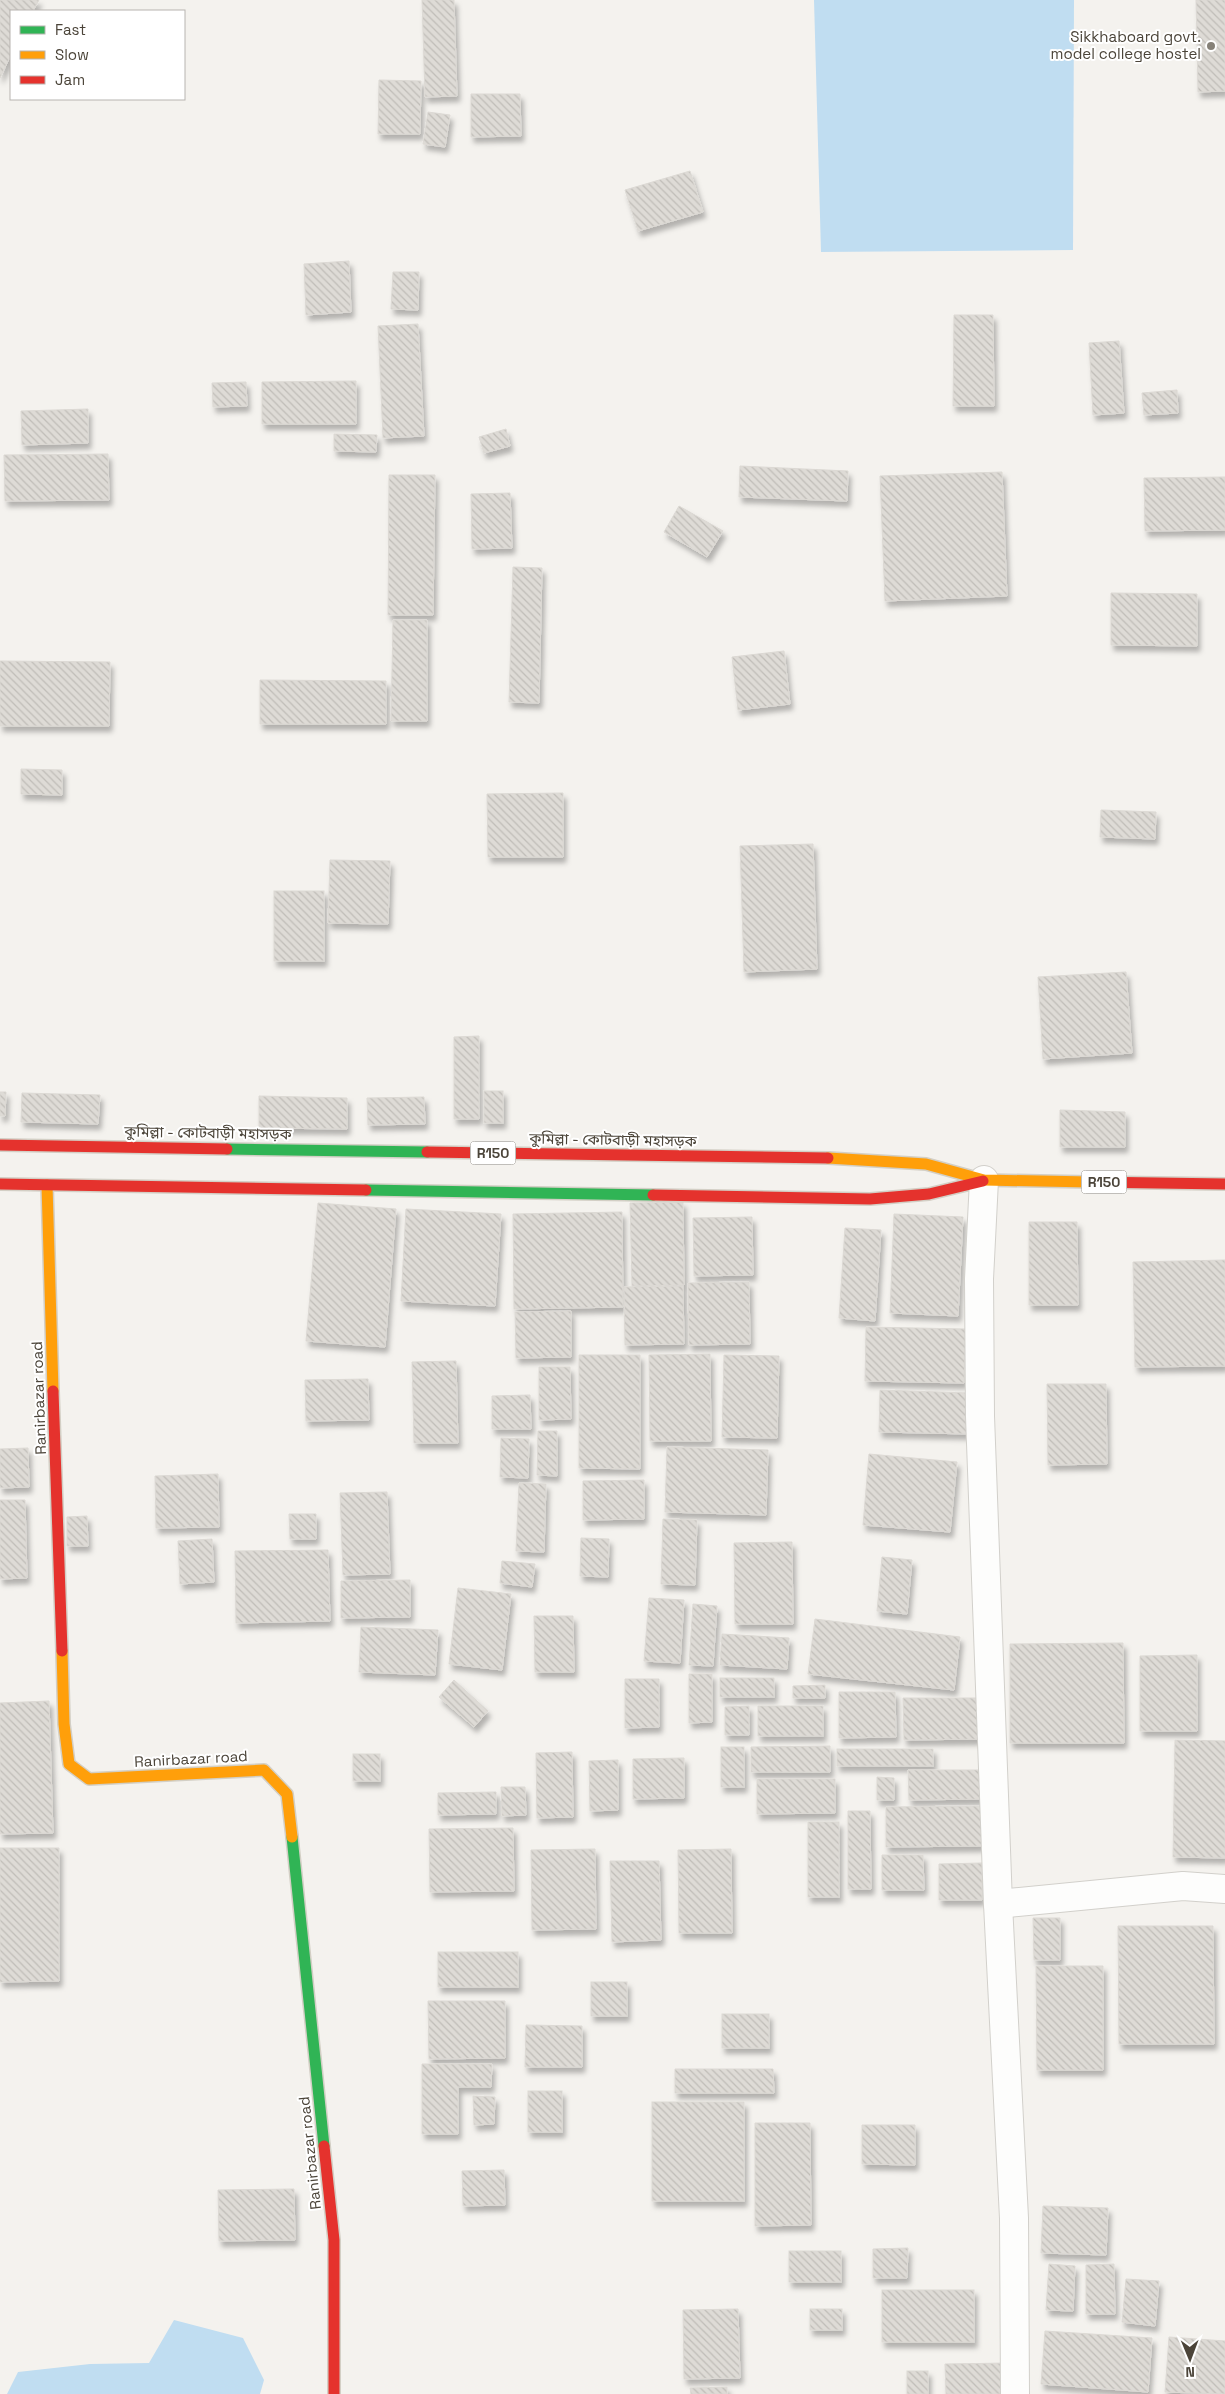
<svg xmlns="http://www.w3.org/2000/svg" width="1225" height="2394" font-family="'Space Grotesk','Noto Sans Bengali',sans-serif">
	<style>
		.water { fill: #c0ddf1 }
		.building { fill: url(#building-back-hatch); stroke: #dcd9d4; filter: url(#shadow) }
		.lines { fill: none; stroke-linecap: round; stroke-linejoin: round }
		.street-casing { stroke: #d2d0cb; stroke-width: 30 }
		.fast-casing { stroke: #d3cfc5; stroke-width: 14 }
		.slow-casing { stroke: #d3cfc5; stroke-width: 14 }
		.jam-casing { stroke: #d3cfc5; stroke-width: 14 }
		.street { stroke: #fdfdfc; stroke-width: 28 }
		.fast { stroke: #30b455; stroke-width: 11 }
		.slow { stroke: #ff9f0a; stroke-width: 11 }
		.jam { stroke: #e5322d; stroke-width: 11 }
		.poi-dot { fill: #868178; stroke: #fff; stroke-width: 2 }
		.labels { text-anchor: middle; stroke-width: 4; stroke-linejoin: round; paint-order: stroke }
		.shield { fill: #fff; stroke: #817c74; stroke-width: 1 }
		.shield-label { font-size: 14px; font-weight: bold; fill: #4b4439 }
		.poi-label { font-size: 15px; fill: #4b4439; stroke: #fff; text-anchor: end }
		.street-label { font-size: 15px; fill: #4b4439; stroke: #fff }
	</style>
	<defs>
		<pattern id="building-back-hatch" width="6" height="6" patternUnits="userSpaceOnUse" patternTransform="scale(1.25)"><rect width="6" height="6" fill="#dedbd6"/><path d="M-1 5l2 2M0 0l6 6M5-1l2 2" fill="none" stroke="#c0bdb8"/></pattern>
		<filter id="shadow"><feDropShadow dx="3" dy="5.5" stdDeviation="2.5" flood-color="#0004"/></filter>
	</defs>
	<rect width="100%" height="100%" fill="#f4f2ee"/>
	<g class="water">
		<path d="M 814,0 L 1074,0 L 1073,250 L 821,252 Z"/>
		<path d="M 174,2320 L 243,2338 L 264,2380 L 260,2394 L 7,2394 L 18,2372 L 90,2364 L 149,2363 Z"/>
	</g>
	<g class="building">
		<path d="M 0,0 L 39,0 L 33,11 L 11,11 L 11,55 L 0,78 Z"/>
		<path d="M 422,0 L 454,0 L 457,96 L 425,97 Z"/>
		<path d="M 1196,0 L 1225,0 L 1225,91 L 1198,92 Z"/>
		<path d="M 379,80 L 421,81 L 420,134 L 378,134 Z"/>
		<path d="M 471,94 L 520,94 L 521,136 L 471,137 Z"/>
		<path d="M 428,112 L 450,115 L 445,147 L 423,144 Z"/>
		<path d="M 690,171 L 703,212 L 638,231 L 625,190 Z"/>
		<path d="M 349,261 L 351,312 L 306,315 L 304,264 Z"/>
		<path d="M 393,272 L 419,272 L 418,310 L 391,309 Z"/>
		<path d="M 954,315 L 993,315 L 994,406 L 953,406 Z"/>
		<path d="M 418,324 L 424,436 L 383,438 L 378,326 Z"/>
		<path d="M 1119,341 L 1124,413 L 1093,415 L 1089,343 Z"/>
		<path d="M 356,381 L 356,424 L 262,424 L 262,382 Z"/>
		<path d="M 246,382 L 247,406 L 213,407 L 212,383 Z"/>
		<path d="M 1177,390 L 1178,413 L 1144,415 L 1142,393 Z"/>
		<path d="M 88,409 L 88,443 L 22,445 L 21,411 Z"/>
		<path d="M 506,429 L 510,446 L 484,453 L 479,437 Z"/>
		<path d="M 334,434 L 377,435 L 376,452 L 334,451 Z"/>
		<path d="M 108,454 L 109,500 L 5,501 L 4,455 Z"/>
		<path d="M 740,466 L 848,471 L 847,501 L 739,497 Z"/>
		<path d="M 1002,472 L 1007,596 L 885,601 L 880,476 Z"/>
		<path d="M 389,475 L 435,475 L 433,615 L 388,615 Z"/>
		<path d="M 1225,477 L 1225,530 L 1145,531 L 1144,478 Z"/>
		<path d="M 510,493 L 512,548 L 472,549 L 471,494 Z"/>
		<path d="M 679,506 L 723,531 L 707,557 L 664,532 Z"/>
		<path d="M 513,567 L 542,568 L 539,703 L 509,702 Z"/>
		<path d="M 1111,593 L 1197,594 L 1197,646 L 1111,645 Z"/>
		<path d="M 393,620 L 427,620 L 427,721 L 391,721 Z"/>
		<path d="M 784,651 L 790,704 L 738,710 L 732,657 Z"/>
		<path d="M 0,661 L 110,662 L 109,726 L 0,726 Z"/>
		<path d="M 260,680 L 386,681 L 386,724 L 260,724 Z"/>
		<path d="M 21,769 L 62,770 L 62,795 L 21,794 Z"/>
		<path d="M 563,793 L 563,857 L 488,857 L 487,794 Z"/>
		<path d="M 1101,810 L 1156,812 L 1155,839 L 1100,837 Z"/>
		<path d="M 813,844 L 817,969 L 744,972 L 740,846 Z"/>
		<path d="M 330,860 L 390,861 L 388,924 L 328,923 Z"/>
		<rect x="274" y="891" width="50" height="70"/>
		<path d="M 1126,972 L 1132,1053 L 1043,1059 L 1038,977 Z"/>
		<path d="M 479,1036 L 479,1119 L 454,1119 L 454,1037 Z"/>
		<rect x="484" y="1091" width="19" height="32"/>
		<path d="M 0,1092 L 6,1092 L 5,1116 L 0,1116 Z"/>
		<path d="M 22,1093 L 100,1095 L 98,1124 L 21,1122 Z"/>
		<path d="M 259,1096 L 347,1098 L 347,1129 L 259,1128 Z"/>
		<path d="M 424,1097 L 425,1124 L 368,1125 L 367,1098 Z"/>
		<path d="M 1060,1110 L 1125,1112 L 1125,1147 L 1060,1147 Z"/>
		<path d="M 683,1202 L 684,1285 L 632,1286 L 630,1203 Z"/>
		<path d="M 318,1203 L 396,1209 L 385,1347 L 306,1341 Z"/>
		<path d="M 406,1209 L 501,1214 L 495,1306 L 401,1301 Z"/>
		<path d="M 622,1212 L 623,1307 L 514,1309 L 513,1214 Z"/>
		<path d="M 894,1214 L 963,1217 L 958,1316 L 890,1313 Z"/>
		<path d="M 752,1217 L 753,1275 L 694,1276 L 693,1218 Z"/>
		<path d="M 1029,1222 L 1077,1222 L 1078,1305 L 1029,1305 Z"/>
		<path d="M 845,1228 L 881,1230 L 875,1321 L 839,1318 Z"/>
		<path d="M 1225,1260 L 1225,1366 L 1135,1367 L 1133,1262 Z"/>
		<path d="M 749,1282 L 750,1344 L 689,1345 L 688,1283 Z"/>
		<path d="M 683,1286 L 684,1344 L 625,1345 L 624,1287 Z"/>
		<path d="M 571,1311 L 571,1357 L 516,1358 L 515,1312 Z"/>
		<path d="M 866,1327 L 966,1329 L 964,1383 L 865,1381 Z"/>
		<path d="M 710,1354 L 711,1441 L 650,1441 L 649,1355 Z"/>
		<path d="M 579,1355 L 640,1355 L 640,1469 L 579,1468 Z"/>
		<path d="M 724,1355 L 779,1356 L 777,1438 L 722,1437 Z"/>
		<path d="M 456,1361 L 458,1443 L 414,1443 L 412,1362 Z"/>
		<path d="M 539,1367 L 570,1367 L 571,1419 L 539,1420 Z"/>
		<path d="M 368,1379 L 369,1420 L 306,1421 L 305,1380 Z"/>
		<path d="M 1047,1384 L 1106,1384 L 1107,1464 L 1048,1465 Z"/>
		<path d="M 880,1390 L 970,1393 L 969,1434 L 879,1432 Z"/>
		<path d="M 530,1395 L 531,1429 L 492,1429 L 492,1396 Z"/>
		<path d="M 538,1431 L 557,1431 L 557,1476 L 537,1475 Z"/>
		<path d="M 501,1438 L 529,1439 L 528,1478 L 500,1477 Z"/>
		<path d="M 667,1447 L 768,1450 L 766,1515 L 665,1512 Z"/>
		<path d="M 28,1448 L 29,1487 L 0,1488 L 0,1449 Z"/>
		<path d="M 869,1454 L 957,1462 L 950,1532 L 863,1525 Z"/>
		<path d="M 218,1474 L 219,1527 L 156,1528 L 155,1476 Z"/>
		<path d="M 644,1480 L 644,1519 L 583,1520 L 583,1481 Z"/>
		<path d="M 519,1483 L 546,1484 L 544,1552 L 516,1551 Z"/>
		<path d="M 387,1492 L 390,1574 L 343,1575 L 340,1493 Z"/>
		<path d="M 0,1500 L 25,1500 L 27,1578 L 0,1579 Z"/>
		<path d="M 289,1514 L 316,1514 L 316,1539 L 290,1539 Z"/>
		<path d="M 87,1516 L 88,1546 L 67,1546 L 67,1517 Z"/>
		<path d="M 663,1519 L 697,1520 L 695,1585 L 661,1584 Z"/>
		<path d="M 581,1538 L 609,1539 L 608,1577 L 580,1576 Z"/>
		<path d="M 212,1539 L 214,1582 L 180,1584 L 178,1541 Z"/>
		<path d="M 792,1542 L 793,1624 L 735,1624 L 734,1543 Z"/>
		<path d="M 328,1550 L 330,1621 L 236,1623 L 235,1551 Z"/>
		<path d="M 882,1557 L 912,1560 L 907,1614 L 877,1611 Z"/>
		<path d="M 502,1561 L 535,1564 L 532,1587 L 500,1583 Z"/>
		<path d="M 410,1580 L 410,1617 L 341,1618 L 341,1581 Z"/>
		<path d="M 458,1588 L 511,1594 L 502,1670 L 449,1664 Z"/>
		<path d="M 649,1598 L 684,1600 L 680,1663 L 644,1661 Z"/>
		<path d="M 693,1604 L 717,1606 L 713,1666 L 689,1665 Z"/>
		<path d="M 534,1616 L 573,1616 L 574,1672 L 535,1672 Z"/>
		<path d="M 815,1619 L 960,1637 L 954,1690 L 808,1674 Z"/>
		<path d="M 361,1627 L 438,1630 L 435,1675 L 359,1672 Z"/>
		<path d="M 722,1634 L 789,1638 L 787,1669 L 720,1665 Z"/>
		<path d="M 1123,1643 L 1124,1743 L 1010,1743 L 1010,1644 Z"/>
		<path d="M 1197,1655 L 1197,1731 L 1140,1731 L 1140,1656 Z"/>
		<path d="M 689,1674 L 712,1674 L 712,1722 L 689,1723 Z"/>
		<rect x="720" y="1678" width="54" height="19"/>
		<path d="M 625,1679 L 659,1679 L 659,1727 L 625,1728 Z"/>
		<path d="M 454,1680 L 488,1711 L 474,1727 L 439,1697 Z"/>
		<path d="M 825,1685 L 825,1698 L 793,1698 L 793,1686 Z"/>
		<path d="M 839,1692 L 895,1692 L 896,1737 L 839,1738 Z"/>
		<path d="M 903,1698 L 984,1698 L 985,1739 L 904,1740 Z"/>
		<path d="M 49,1701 L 53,1833 L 0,1834 L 0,1703 Z"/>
		<path d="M 749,1706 L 749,1735 L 725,1735 L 725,1707 Z"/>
		<rect x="758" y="1706" width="65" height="30"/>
		<path d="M 1175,1740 L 1225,1741 L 1225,1858 L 1173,1857 Z"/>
		<path d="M 830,1746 L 830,1772 L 751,1772 L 751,1747 Z"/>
		<rect x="721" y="1747" width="23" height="40"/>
		<rect x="837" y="1749" width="96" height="17"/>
		<path d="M 572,1752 L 573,1817 L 537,1818 L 536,1753 Z"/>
		<rect x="353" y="1754" width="27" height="27"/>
		<path d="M 684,1758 L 684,1798 L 633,1799 L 633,1759 Z"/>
		<path d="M 618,1760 L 618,1810 L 590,1811 L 589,1761 Z"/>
		<path d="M 908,1770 L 984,1770 L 984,1799 L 909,1800 Z"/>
		<path d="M 877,1777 L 894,1778 L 894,1800 L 877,1800 Z"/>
		<path d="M 757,1779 L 835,1779 L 835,1813 L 757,1814 Z"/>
		<path d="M 501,1787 L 525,1787 L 526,1815 L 502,1816 Z"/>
		<path d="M 496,1792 L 496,1814 L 438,1815 L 438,1793 Z"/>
		<path d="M 982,1806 L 982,1846 L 886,1847 L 886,1807 Z"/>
		<path d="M 848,1811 L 870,1811 L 871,1889 L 848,1889 Z"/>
		<rect x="808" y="1822" width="31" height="75"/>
		<path d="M 513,1828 L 514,1891 L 430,1892 L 429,1829 Z"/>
		<path d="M 0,1848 L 59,1848 L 59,1981 L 0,1982 Z"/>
		<path d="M 595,1849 L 596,1929 L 532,1930 L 531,1850 Z"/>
		<path d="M 731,1849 L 732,1933 L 679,1933 L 678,1850 Z"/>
		<path d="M 882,1855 L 923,1855 L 924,1890 L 882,1890 Z"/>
		<path d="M 610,1861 L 659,1861 L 661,1940 L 612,1942 Z"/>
		<path d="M 982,1863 L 982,1900 L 939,1900 L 939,1864 Z"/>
		<path d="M 1033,1918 L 1060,1918 L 1060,1960 L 1034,1960 Z"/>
		<path d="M 1118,1926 L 1213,1926 L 1214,2044 L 1119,2044 Z"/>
		<rect x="438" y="1952" width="80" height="35"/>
		<path d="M 1036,1966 L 1103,1966 L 1103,2070 L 1037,2070 Z"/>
		<rect x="591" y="1982" width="36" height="34"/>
		<path d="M 428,2001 L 505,2001 L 505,2058 L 429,2059 Z"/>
		<rect x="722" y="2014" width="47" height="34"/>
		<path d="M 526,2025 L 582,2026 L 582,2067 L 525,2067 Z"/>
		<path d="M 422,2064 L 492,2064 L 491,2087 L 458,2087 L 458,2134 L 422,2134 Z"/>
		<path d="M 675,2069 L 773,2069 L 774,2093 L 675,2093 Z"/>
		<rect x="528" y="2091" width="34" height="41"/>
		<path d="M 473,2096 L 495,2097 L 494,2124 L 474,2125 Z"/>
		<rect x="652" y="2102" width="92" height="99"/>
		<path d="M 755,2123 L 810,2123 L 811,2225 L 755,2226 Z"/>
		<path d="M 862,2125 L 915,2125 L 915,2165 L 862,2164 Z"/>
		<path d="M 504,2170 L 505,2205 L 463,2206 L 462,2171 Z"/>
		<path d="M 294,2189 L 295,2240 L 219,2241 L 218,2190 Z"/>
		<path d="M 1043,2206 L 1108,2208 L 1106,2255 L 1041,2253 Z"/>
		<path d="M 908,2248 L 907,2278 L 873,2278 L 873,2249 Z"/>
		<rect x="789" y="2251" width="52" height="31"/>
		<path d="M 1049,2264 L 1075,2266 L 1073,2311 L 1046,2310 Z"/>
		<path d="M 1114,2264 L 1115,2314 L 1086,2314 L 1086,2265 Z"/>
		<path d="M 1126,2279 L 1159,2281 L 1155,2326 L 1122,2322 Z"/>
		<rect x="882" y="2290" width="92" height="52"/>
		<path d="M 738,2309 L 740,2378 L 684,2379 L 683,2310 Z"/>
		<rect x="810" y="2309" width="32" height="21"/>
		<path d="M 1045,2331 L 1152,2338 L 1148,2392 L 1041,2384 Z"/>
		<path d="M 1169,2337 L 1225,2341 L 1225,2394 L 1165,2392 Z"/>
		<path d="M 1008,2363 L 1009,2394 L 946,2394 L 945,2364 Z"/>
		<rect x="907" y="2371" width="21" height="23"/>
		<path d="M 727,2387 L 727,2394 L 691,2394 L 690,2388 Z"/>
	</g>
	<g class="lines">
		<defs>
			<g id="street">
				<path d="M 984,1180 L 979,1279 L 980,1416 L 998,1904 L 1014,2218 L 1015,2394"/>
				<path d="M 998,1904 L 1183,1886 L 1225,1889"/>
			</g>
			<g id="fast">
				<path d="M 227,1149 L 427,1152"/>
				<path d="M 366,1190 L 653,1195"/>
				<path d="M 292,1837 L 324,2146"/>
			</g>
			<g id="slow">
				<path d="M 828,1158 L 926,1164 L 984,1180 L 1090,1182"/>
				<path d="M 47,1185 L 53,1391"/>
				<path d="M 62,1651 L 64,1724 L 69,1764 L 89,1779 L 264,1770 L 287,1794 L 292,1837"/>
			</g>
			<g id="jam">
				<path d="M 0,1145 L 227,1149"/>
				<path d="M 427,1152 L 828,1158"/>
				<path d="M 1090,1182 L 1225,1184"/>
				<path d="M 0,1184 L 366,1190"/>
				<path d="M 653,1195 L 870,1199 L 929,1194 L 983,1181"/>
				<path d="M 53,1391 L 62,1651"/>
				<path d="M 324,2146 L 334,2240 L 334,2394"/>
			</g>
		</defs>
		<use href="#street" class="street-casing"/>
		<use href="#fast" class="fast-casing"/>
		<use href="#slow" class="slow-casing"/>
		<use href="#jam" class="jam-casing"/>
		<use href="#street" class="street"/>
		<use href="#fast" class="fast"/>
		<use href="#slow" class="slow"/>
		<use href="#jam" class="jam"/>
	</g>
	<circle class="poi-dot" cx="1211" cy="46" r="5"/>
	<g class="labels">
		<g class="shield">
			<rect x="470.5" y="1141.5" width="45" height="23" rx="4"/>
			<rect x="1081.5" y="1170.5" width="45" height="23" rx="4"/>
		</g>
		<g class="shield-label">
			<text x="493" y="1158">R150</text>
			<text x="1104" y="1187">R150</text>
		</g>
		<g class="poi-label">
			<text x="1201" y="42">Sikkhaboard govt.<tspan x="1201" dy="17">model college hostel</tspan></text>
		</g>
		<g class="street-label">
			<text transform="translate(208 1133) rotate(1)" y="5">কুমিল্লা - কোটবাড়ী মহাসড়ক</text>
			<text transform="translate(613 1140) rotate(1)" y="5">কুমিল্লা - কোটবাড়ী মহাসড়ক</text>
			<text transform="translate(39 1398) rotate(-92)" y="5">Ranirbazar road</text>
			<text transform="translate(191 1759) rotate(-3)" y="5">Ranirbazar road</text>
			<text transform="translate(310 2153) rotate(-96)" y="5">Ranirbazar road</text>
		</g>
	</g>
	<rect x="10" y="10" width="175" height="90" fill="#ffffff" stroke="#b7b4b0"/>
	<rect x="20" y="26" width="25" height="8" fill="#30b455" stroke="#b7b4b0"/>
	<text x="55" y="35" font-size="15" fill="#4b4439">Fast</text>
	<rect x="20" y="51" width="25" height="8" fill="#ff9f0a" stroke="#b7b4b0"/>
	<text x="55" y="60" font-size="15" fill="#4b4439">Slow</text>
	<rect x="20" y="76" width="25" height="8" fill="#e5322d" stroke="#b7b4b0"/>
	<text x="55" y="85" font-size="15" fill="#4b4439">Jam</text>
	<g transform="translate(1190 2359) rotate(179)" stroke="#ffffff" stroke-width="4" paint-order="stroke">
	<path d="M0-4L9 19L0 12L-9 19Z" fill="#4b4439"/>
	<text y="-8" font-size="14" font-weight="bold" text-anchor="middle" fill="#4b4439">N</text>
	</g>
</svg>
